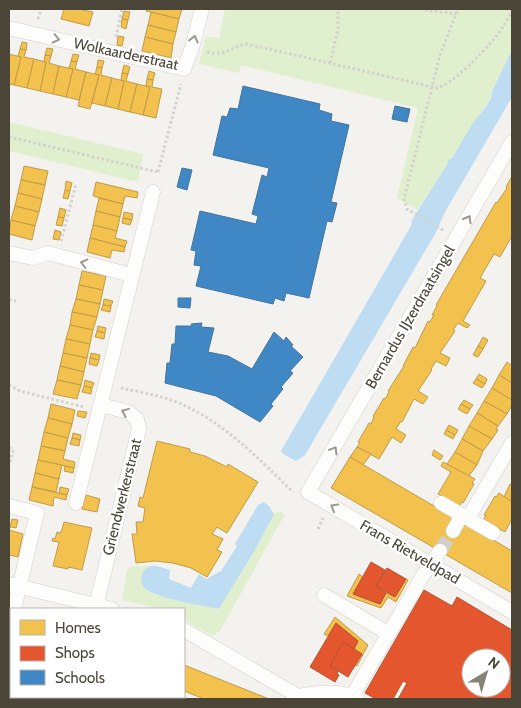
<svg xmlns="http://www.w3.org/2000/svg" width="521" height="708" font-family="Cabin,sans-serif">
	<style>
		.green { fill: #e0efce }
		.water { fill: #bedcf2 }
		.homes { fill: #f2c14e; stroke: #c09c47 }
		.shops { fill: #e4572e; stroke: #b65231; fill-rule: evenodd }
		.schools { fill: #3f88c5; stroke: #43749b }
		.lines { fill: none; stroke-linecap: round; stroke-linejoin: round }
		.street-tunnel { stroke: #d2cfca; stroke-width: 14; stroke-dasharray: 14 7; stroke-linecap: butt }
		.street-casing { stroke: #d2d0cb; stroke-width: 15 }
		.path { stroke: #d4d2cc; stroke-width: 3; stroke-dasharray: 2.5 2.5; stroke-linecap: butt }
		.street { stroke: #fdfdfc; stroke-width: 14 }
		.oneway { stroke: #9b9890 }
		.labels { text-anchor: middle; stroke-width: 5; stroke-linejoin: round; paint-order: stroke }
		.street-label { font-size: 15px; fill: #4b4538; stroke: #fff }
	</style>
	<rect width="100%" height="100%" fill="#f4f2ee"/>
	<g class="green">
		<path d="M 225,9 L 512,9 L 512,50 L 492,90 L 491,97 L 418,210 L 397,198 L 418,108 L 241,65 L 239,73 L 199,64 L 206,36 L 219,38 Z"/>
		<path d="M 9,122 L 143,154 L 138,182 L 9,151 Z"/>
		<path d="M 279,511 L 285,514 L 220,631 L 213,636 L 184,620 L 184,609 L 161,609 L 122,600 L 127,570 L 134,566 L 152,566 L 147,568 L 145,589 L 156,594 L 219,609 L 274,514 Z"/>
	</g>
	<g class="water">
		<path d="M 512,50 L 512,97 L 445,212 L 435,234 L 305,455 L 296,461 L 283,454 L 281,451 L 411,226 L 412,220 L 448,163 L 447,161 L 452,158 L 473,123 L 485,108 L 491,98 L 492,91 Z"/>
		<path d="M 264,502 L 269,506 L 274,514 L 256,548 L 219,609 C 196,604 168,601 147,590 C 138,585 140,569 151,566 C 157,565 165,569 170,570 L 169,579 L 191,588 L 199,574 L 206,579 L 221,571 L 237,546 L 235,544 L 258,505 Z"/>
	</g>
	<g class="homes">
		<path d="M 64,9 L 78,9 L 93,12 L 89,26 L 61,19 Z"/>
		<path d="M 147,9 L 182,9 L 179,19 L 146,11 Z"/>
		<path d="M 124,11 L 130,12 L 128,20 L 122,19 Z"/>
		<path d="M 151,12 L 179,19 L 176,32 L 148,25 Z"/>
		<path d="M 122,19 L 128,20 L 126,29 L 121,27 Z"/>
		<path d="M 148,25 L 176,32 L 173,44 L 145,37 Z"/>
		<path d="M 118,36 L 124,37 L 122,46 L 117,45 Z"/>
		<path d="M 145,37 L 173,44 L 171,58 L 142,51 Z"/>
		<path d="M 22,42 L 27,43 L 26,50 L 20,49 Z"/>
		<path d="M 47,48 L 53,49 L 51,56 L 45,55 Z"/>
		<path d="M 20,49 L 26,50 L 24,57 L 34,59 L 27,88 L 14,85 L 21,57 L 18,56 Z"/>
		<path d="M 9,54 L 21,57 L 14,85 L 9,84 Z"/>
		<path d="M 73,54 L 79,55 L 77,62 L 71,61 Z"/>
		<path d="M 45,55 L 51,56 L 49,63 L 59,66 L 53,94 L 40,91 L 46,62 L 44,62 Z"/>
		<path d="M 34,59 L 46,62 L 40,91 L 27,88 Z"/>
		<path d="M 98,60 L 104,61 L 102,68 L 97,67 Z"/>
		<path d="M 71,61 L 77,62 L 75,69 L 86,72 L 79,100 L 66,97 L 73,69 L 69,68 Z"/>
		<path d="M 124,65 L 130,67 L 128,74 L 122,73 Z"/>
		<path d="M 59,66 L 73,69 L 66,97 L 53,94 Z"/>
		<path d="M 97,67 L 102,68 L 101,75 L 112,78 L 105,106 L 92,103 L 99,75 L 95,74 Z"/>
		<path d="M 149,71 L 155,73 L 153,80 L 147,79 Z"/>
		<path d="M 86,72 L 99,75 L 90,109 L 78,106 Z"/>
		<path d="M 122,73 L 128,74 L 126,81 L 137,84 L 130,112 L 118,109 L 124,81 L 121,80 Z"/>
		<path d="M 112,78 L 124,81 L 118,109 L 105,106 Z"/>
		<path d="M 147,79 L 153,80 L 152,87 L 162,89 L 156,118 L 143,115 L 150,87 L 146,86 Z"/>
		<path d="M 137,84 L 150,87 L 143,115 L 130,112 Z"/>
		<path d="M 24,166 L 48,171 L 45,185 L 21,180 Z"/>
		<path d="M 512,176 L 512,236 L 500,257 L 494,254 L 480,278 L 486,281 L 463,321 L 470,325 L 467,328 L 458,323 L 453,330 L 455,331 L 440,353 L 450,358 L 446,366 L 436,361 L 431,369 L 432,370 L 418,391 L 428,397 L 423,404 L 414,399 L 402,422 L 401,421 L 396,429 L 406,435 L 401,443 L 392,437 L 379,459 L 357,447 L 360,443 L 358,442 L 369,423 L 371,424 L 374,417 L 373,416 L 384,398 L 385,399 L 389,392 L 388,391 L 404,366 L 403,366 L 413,347 L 415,348 L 428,321 L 430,322 L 434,315 L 432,315 L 437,306 L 436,305 L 496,202 L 497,203 L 507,188 L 506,187 Z"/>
		<path d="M 21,180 L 45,185 L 42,199 L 18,193 Z"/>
		<path d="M 66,181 L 72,183 L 70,191 L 65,190 Z"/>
		<path d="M 96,182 L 138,192 L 137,198 L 125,196 L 123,204 L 93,196 Z"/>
		<path d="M 65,190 L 70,191 L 68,199 L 63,198 Z"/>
		<path d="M 18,193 L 42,199 L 39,212 L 15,206 Z"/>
		<path d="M 99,198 L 123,204 L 120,217 L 96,211 Z"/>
		<path d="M 15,206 L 39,212 L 35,226 L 11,220 Z"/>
		<path d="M 60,208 L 66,210 L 64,218 L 58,217 Z"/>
		<path d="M 96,211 L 120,217 L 117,231 L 93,225 Z"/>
		<path d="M 124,212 L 133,214 L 132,220 L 123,218 Z"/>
		<path d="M 58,217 L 64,218 L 62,226 L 56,225 Z"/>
		<path d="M 123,218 L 132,220 L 130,225 L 122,223 Z"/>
		<path d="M 11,220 L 35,226 L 32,240 L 9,234 Z"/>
		<path d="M 93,225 L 117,231 L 115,238 L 127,241 L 125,247 L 90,238 Z"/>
		<path d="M 55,230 L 61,232 L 59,240 L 53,239 Z"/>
		<path d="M 90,238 L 125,247 L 124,252 L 112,250 L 110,258 L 87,252 Z"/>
		<path d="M 82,271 L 106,276 L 103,290 L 79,285 Z"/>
		<path d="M 79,285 L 103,290 L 100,304 L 76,299 Z"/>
		<path d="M 76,299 L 100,304 L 97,317 L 72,312 Z"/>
		<path d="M 104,299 L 113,301 L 111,306 L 103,305 Z"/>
		<path d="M 103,305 L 111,306 L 110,312 L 101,310 Z"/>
		<path d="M 72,312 L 97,317 L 93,330 L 70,325 Z"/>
		<path d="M 70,325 L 93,330 L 90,344 L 66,339 Z"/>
		<path d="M 98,326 L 106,328 L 105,333 L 97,331 Z"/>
		<path d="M 97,331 L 105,333 L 104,339 L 95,337 Z"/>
		<path d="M 483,337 L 488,340 L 483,349 L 478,346 Z"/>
		<path d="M 66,339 L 90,344 L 87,358 L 63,353 Z"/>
		<path d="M 478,346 L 483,349 L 478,357 L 473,355 Z"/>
		<path d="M 63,353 L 87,358 L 84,372 L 60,366 Z"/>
		<path d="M 91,353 L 100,355 L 99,360 L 90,358 Z"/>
		<path d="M 90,358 L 99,360 L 97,366 L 89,364 Z"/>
		<path d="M 507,362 L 512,366 L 512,383 L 499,375 Z"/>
		<path d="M 60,366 L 84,372 L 81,385 L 57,380 Z"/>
		<path d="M 479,374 L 487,379 L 485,384 L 476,379 Z"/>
		<path d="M 499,375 L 512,383 L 512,400 L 492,388 Z"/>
		<path d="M 476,379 L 485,384 L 482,388 L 473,383 Z"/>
		<path d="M 57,380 L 81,385 L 77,399 L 53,394 Z"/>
		<path d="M 85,380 L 94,383 L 92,388 L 84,386 Z"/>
		<path d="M 84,386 L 92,388 L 91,394 L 82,392 Z"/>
		<path d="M 492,388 L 512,400 L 512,405 L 507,414 L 484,401 Z"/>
		<path d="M 464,400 L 473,405 L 470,409 L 461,404 Z"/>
		<path d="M 484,401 L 507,414 L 498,426 L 477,413 Z"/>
		<path d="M 51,404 L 75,410 L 72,424 L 48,418 Z"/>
		<path d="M 461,404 L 470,409 L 467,414 L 458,409 Z"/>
		<path d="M 78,411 L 87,412 L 85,418 L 77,416 Z"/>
		<path d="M 477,413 L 498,426 L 496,429 L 498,430 L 492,439 L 469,426 Z"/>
		<path d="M 48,418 L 72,424 L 68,438 L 44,432 Z"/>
		<path d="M 449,425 L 458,430 L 455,435 L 446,430 Z"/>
		<path d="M 469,426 L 492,439 L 483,451 L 462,439 Z"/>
		<path d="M 446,430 L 455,435 L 453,439 L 444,434 Z"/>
		<path d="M 44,432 L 68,438 L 65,451 L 41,446 Z"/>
		<path d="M 73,433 L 81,435 L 80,440 L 72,438 Z"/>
		<path d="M 72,438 L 80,440 L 79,446 L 70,444 Z"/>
		<path d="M 462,439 L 483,451 L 477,465 L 455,452 Z"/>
		<path d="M 157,441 L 190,449 L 190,452 L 205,456 L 227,467 L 228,464 L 258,482 L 227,533 L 217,527 L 212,534 L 223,539 L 217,550 L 222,552 L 207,577 L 191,568 L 173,563 L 155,561 L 136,563 L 132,534 L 137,534 L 136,522 L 143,522 L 145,508 L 138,506 L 140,497 L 143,498 Z"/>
		<path d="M 41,446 L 65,451 L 63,459 L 75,462 L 74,468 L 38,460 Z"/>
		<path d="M 357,447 L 371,454 L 363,465 L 350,457 Z"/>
		<path d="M 434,450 L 443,456 L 440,460 L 432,455 Z"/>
		<path d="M 455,452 L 477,465 L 468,477 L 447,464 Z"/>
		<path d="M 350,457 L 453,517 L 447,527 L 458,534 L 463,526 L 468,525 L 512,551 L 512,593 L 331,488 Z"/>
		<path d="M 38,460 L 62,465 L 59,479 L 35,473 Z"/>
		<path d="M 443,462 L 475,479 L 472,483 L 474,484 L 463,503 L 462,502 L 459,506 L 438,494 L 451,472 L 441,466 Z"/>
		<path d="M 65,466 L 74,468 L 73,473 L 64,471 Z"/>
		<path d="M 35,473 L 59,479 L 56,492 L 32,487 Z"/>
		<path d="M 510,484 L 512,485 L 512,502 L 504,497 Z"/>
		<path d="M 32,487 L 67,495 L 66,500 L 54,497 L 53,506 L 29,500 Z"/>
		<path d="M 60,487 L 69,489 L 67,495 L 59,493 Z"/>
		<path d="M 499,493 L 512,502 L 512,519 L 505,532 L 483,520 L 486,516 L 484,515 L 495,496 L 496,497 Z"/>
		<path d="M 86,495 L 100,499 L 97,512 L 82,509 Z"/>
		<path d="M 12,519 L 18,520 L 16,528 L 10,527 Z"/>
		<path d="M 64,522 L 92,528 L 82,570 L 68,567 L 68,569 L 53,566 L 59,542 L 52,541 L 53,538 L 55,539 L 57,532 L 61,533 Z"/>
		<path d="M 9,530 L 23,534 L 18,557 L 9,555 Z"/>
		<path d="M 359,574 L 363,577 L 353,594 L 380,604 L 386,593 L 395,597 L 406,579 L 408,580 L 396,602 L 388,597 L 381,608 L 347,596 Z"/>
		<path d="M 335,617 L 368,645 L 357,666 L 355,665 L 362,654 L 354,649 L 358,641 L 336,623 L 328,636 L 324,634 Z"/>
		<path d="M 184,665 L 269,699 L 204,699 L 184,691 Z"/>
		<path d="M 152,697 L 182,697 L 187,699 L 150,699 Z"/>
	</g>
	<g class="shops">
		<path d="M 371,562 L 385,570 L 376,586 L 386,593 L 380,604 L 353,594 Z"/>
		<path d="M 387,568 L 406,579 L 395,597 L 376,586 Z"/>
		<path d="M 424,590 L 452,606 L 457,597 L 512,630 L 512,699 L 398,699 L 407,683 L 403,681 L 393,699 L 376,699 L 365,693 ZM 471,658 L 501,658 L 501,688 L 471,688 Z"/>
		<path d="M 336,623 L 358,641 L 354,649 L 343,642 L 330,666 L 338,671 L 337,674 L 339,675 L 335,682 L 310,667 Z"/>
		<path d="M 343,642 L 362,654 L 348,677 L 330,666 Z"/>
	</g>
	<g class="schools">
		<path d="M 243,86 L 320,104 L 319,110 L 332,114 L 331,121 L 349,125 L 331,202 L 337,203 L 332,222 L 327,221 L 309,298 L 286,293 L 284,301 L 275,298 L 273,304 L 196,286 L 201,266 L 194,265 L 196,251 L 191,250 L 200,211 L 256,224 L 258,216 L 252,214 L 262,175 L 267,177 L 269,168 L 213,155 L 222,116 L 227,117 L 230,108 L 238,109 Z"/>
		<path d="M 395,106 L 410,109 L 407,122 L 392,119 Z"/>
		<path d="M 182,168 L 192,170 L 187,190 L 177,187 Z"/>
		<path d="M 178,298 L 191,298 L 190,308 L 178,307 Z"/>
		<path d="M 202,323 L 201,327 L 214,328 L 208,352 L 228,356 L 252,369 L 274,332 L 284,341 L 286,337 L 293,345 L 291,346 L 303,357 L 290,371 L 293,373 L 281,387 L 283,389 L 271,404 L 273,406 L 260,422 L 216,396 L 165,383 L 167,363 L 170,363 L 172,344 L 175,344 L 176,326 L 192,326 L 191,324 Z"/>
	</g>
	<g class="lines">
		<path class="street-tunnel" d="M 440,551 L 453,531"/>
		<defs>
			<g id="street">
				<path d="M 9,28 L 184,69 L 192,48 L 202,9"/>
				<path d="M 512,142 L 308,492 L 512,612"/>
				<path d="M 9,253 L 33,258 L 48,253 L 131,275"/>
				<path d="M 76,503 L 153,192"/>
				<path d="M 441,503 L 493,533"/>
				<path d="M 9,506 L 37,513 L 14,609"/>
				<path d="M 453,531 L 459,520 L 471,513 L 512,443"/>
				<path d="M 9,584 L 112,609"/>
				<path d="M 324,595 L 389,634"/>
				<path d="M 96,606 L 139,429 L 137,419 L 128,412 L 101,405"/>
				<path d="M 184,630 L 298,696"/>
				<path d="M 9,632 L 11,621"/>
				<path d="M 298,696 C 317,693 340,689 357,699"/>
				<path d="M 352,696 L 425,572 L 440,551"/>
				<path d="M 124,699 L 125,697"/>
			</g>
		</defs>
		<use href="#street" class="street-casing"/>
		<g class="path">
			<path d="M 425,10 L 456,14"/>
			<path d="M 38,19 L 41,9"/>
			<path d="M 116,37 L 122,9"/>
			<path d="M 207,52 C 226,57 231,46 247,44 L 437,88 C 454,83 481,54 493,40 C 501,32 506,21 512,11"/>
			<path d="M 330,63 L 338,30 L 338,9"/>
			<path d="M 9,137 L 158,172"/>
			<path d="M 158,172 L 181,84"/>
			<path d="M 443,230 L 407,209 L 404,199 L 440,55 L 458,9"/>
			<path d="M 61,241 L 76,184"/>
			<path d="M 9,300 L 16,301"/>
			<path d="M 9,385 L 20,391 L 84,407"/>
			<path d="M 121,388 C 135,391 151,394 165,398 C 215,413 257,457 293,492"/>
			<path d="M 9,447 L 13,450 L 9,466"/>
			<path d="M 318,529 L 323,518"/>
		</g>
		<use href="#street" class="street"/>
	</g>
	<defs><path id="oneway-chevron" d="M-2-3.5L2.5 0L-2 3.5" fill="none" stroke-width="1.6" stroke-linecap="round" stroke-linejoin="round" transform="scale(1.25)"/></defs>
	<g class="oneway">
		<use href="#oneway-chevron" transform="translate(56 39) rotate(13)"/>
		<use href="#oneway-chevron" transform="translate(194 39) rotate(-76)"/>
		<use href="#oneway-chevron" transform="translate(468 219) rotate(-60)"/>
		<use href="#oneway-chevron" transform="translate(84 263) rotate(-166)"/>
		<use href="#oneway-chevron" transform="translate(125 412) rotate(-158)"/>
		<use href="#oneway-chevron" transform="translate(334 450) rotate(-59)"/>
		<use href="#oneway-chevron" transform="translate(334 507) rotate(-150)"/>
	</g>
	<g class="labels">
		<g class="street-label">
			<text transform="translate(126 54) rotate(12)" y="5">Wolkaarderstraat</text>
			<text transform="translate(410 317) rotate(-60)" y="5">Bernardus IJzerdraatsingel</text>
			<text transform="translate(122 497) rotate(-76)" y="5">Griendwerkerstraat</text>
			<text transform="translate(410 552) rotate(30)" y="5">Frans Rietveldpad</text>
		</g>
	</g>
	<rect width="521" height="708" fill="none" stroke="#4b4538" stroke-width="20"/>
	<rect x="10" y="608" width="175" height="90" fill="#ffffff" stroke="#b7b5af"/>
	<rect x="20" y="620" width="25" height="15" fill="#f2c14e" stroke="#b7b5af"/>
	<text x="55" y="633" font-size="15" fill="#4b4538">Homes</text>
	<rect x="20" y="646" width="25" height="15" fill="#e4572e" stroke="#b7b5af"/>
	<text x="55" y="658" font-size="15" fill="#4b4538">Shops</text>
	<rect x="20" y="670" width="25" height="15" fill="#3f88c5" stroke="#b7b5af"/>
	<text x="55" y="683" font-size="15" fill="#4b4538">Schools</text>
	<g transform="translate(486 673) rotate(38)"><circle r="24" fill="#ffffff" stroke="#b7b5af"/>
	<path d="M0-4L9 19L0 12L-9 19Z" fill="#868278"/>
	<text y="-8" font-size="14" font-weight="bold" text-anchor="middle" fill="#4b4538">N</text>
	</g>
</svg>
